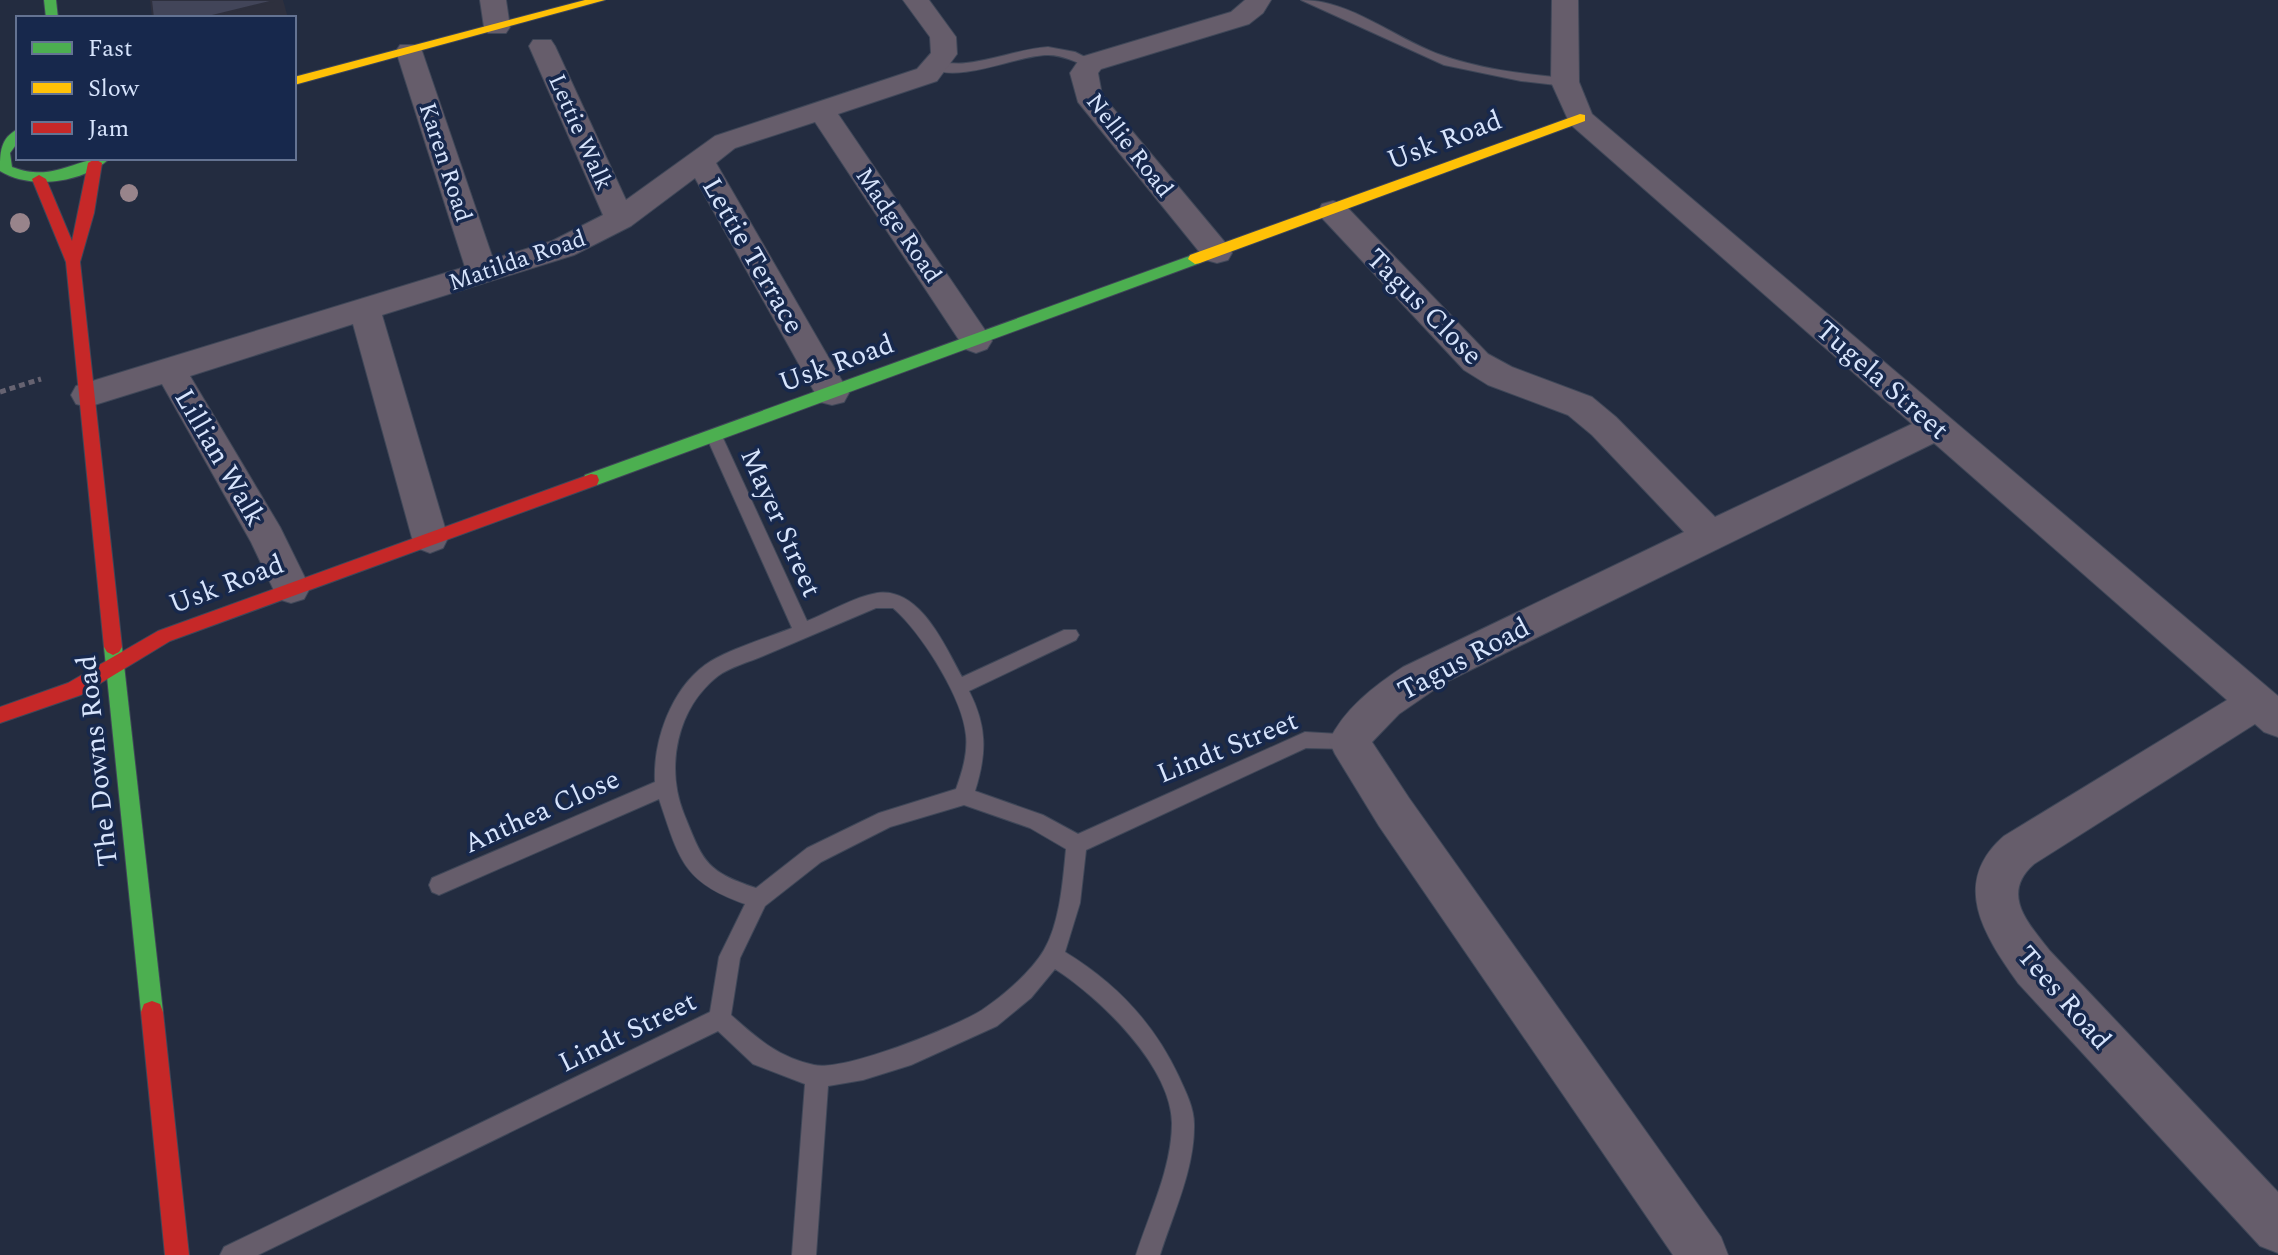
<svg xmlns="http://www.w3.org/2000/svg" width="2278" height="1255" font-family="Spectral,serif">
	<style>
		.lines { fill: none; stroke-linecap: round; stroke-linejoin: round }
		.lane-casing { stroke: #3f4758; stroke-width: 2 }
		.street-casing { stroke: #3f4758; stroke-width: 2 }
		.fast-casing { stroke: #3f4758; stroke-width: 2 }
		.slow-casing { stroke: #3f4758; stroke-width: 2 }
		.jam-casing { stroke: #3f4758; stroke-width: 2 }
		.path { stroke: #666371; stroke-width: 5; stroke-dasharray: 6 4; stroke-linecap: butt }
		.lane { fill: #665d6b; fill-rule: evenodd }
		.street { fill: #665d6b; fill-rule: evenodd }
		.fast { fill: #4caf50; fill-rule: evenodd }
		.slow { fill: #ffc107; fill-rule: evenodd }
		.jam { fill: #c62828; fill-rule: evenodd }
		.tree { fill: #98848b }
		.shaded-wall { fill: #2e303e }
		.building { fill: #424559; stroke: #2e303e; stroke-width: 2 }
		.labels { text-anchor: middle; stroke-width: 7; stroke-linejoin: round; paint-order: stroke }
		.far-street-label { font-size: 24px; fill: #d7e4fc; stroke: #17284c }
		.street-label { font-size: 28px; fill: #d7e4fc; stroke: #17284c }
	</style>
	<rect width="100%" height="100%" fill="#232c40"/>
	<g class="lines">
		<defs>
			<g id="lane">
				<path d="M 1301,0 C 1350,0 1393,37 1438,54 C 1479,69 1522,74 1565,78 L 1571,82 L 1565,86 L 1521,81 L 1444,65 Z"/>
				<path d="M 1048,47 L 1075,52 L 1097,63 L 1091,67 C 1076,63 1064,55 1048,55 C 1017,55 955,85 930,67 C 939,60 954,65 966,63 C 994,60 1020,49 1048,47 Z"/>
				<path d="M 714,430 L 722,436 L 807,621 C 829,612 854,597 877,593 C 920,587 945,646 962,677 L 1064,630 L 1076,630 L 1079,635 L 1076,640 L 969,691 C 987,726 987,753 975,791 L 1043,815 L 1078,834 L 1305,732 L 1356,735 L 1359,741 L 1356,747 L 1349,749 L 1306,748 L 1086,850 L 1080,903 L 1065,952 C 1116,983 1154,1023 1179,1077 C 1186,1092 1194,1108 1194,1124 C 1195,1168 1173,1214 1160,1255 L 1136,1255 C 1149,1214 1172,1168 1172,1123 C 1171,1066 1100,998 1055,969 L 1031,998 L 997,1026 L 911,1065 L 863,1080 L 828,1086 L 816,1255 L 792,1255 L 805,1084 L 753,1064 L 718,1031 L 258,1255 L 220,1255 L 224,1247 L 710,1012 L 719,957 L 745,904 C 682,882 679,858 659,799 L 439,895 L 432,892 L 429,885 L 432,878 L 655,782 C 653,741 671,690 705,665 C 724,651 769,637 792,628 L 706,436 ZM 876,608 L 893,608 C 921,632 963,698 966,735 C 968,754 962,772 956,789 L 879,813 L 807,848 L 756,888 C 705,871 703,861 684,814 C 665,767 677,708 718,676 C 730,667 749,662 763,656 C 801,640 838,624 876,608 ZM 964,805 L 1030,828 L 1066,849 C 1063,880 1060,923 1044,950 C 1031,972 1003,996 982,1010 C 955,1027 844,1072 814,1065 C 778,1057 758,1039 731,1015 L 740,958 L 765,906 L 821,862 L 890,827 Z"/>
			</g>
			<g id="street">
				<path d="M 480,0 L 506,0 L 510,27 L 506,33 L 488,33 L 484,27 Z"/>
				<path d="M 903,0 L 929,0 L 956,37 L 957,54 L 937,81 L 838,114 L 987,333 L 992,341 L 987,349 L 976,353 L 965,349 L 815,122 L 735,148 L 716,163 L 849,393 L 844,402 L 832,405 L 820,402 L 695,178 L 631,226 L 574,255 L 382,315 L 448,538 L 443,548 L 430,553 L 417,548 L 412,538 L 353,324 L 190,376 L 280,527 L 310,588 L 304,599 L 291,603 L 278,599 L 251,542 L 162,384 L 88,407 L 76,404 L 71,395 L 76,386 L 465,267 L 396,51 L 400,45 L 418,45 L 422,51 L 493,259 L 552,241 L 603,215 L 529,46 L 533,40 L 551,40 L 555,46 L 626,200 L 715,136 L 917,69 L 931,53 L 930,37 Z"/>
				<path d="M 1245,0 L 1271,0 L 1263,13 L 1249,24 L 1101,69 L 1098,73 L 1102,95 L 1228,246 L 1232,253 L 1228,260 L 1217,263 L 1206,260 L 1078,102 L 1070,73 L 1081,57 L 1231,12 Z"/>
				<path d="M 1552,0 L 1578,0 L 1579,82 L 1592,114 L 2278,696 L 2278,737 L 2264,732 L 2255,724 L 2034,864 C 2000,894 2028,923 2050,951 L 2278,1192 L 2278,1253 L 2260,1246 L 2018,983 C 1984,935 1950,883 2004,836 L 2227,700 L 1934,443 L 1444,683 L 1399,714 L 1372,742 L 1409,798 L 1721,1237 L 1728,1255 L 1673,1255 L 1379,826 L 1335,754 L 1329,741 C 1344,709 1374,686 1403,667 L 1684,532 L 1592,435 L 1568,415 L 1488,385 L 1464,370 L 1322,218 L 1318,211 L 1322,204 L 1333,201 L 1344,204 L 1488,354 L 1512,367 L 1592,397 L 1616,417 L 1715,517 L 1912,424 L 1570,124 L 1551,82 Z"/>
			</g>
			<g id="fast">
				<path d="M 44,0 L 56,0 L 58,18 L 46,18 Z"/>
				<path d="M 18,129 L 18,142 L 10,153 L 12,167 C 55,183 72,158 110,158 C 84,183 30,190 0,171 C 0,153 0,138 18,129 Z"/>
				<path d="M 1195,254 L 1202,259 L 1200,263 L 597,485 L 585,485 L 583,480 L 585,475 Z"/>
				<path d="M 113,639 L 119,642 L 122,647 L 163,1012 L 160,1020 L 152,1023 L 144,1020 L 141,1012 L 104,647 L 107,642 Z"/>
			</g>
			<g id="slow">
				<path d="M 585,0 L 605,0 L 294,85 L 294,77 Z"/>
				<path d="M 1580,114 L 1585,115 L 1585,121 L 1200,263 L 1195,264 L 1188,259 L 1190,255 Z"/>
			</g>
			<g id="jam">
				<path d="M 95,159 L 102,163 L 94,213 L 80,262 L 122,647 L 119,652 L 113,655 L 107,652 L 104,647 L 66,262 L 32,179 L 39,175 L 46,179 L 72,241 L 88,163 Z"/>
				<path d="M 591,474 L 597,475 L 599,480 L 597,485 L 170,641 L 81,695 L 0,723 L 0,707 L 68,683 L 158,631 Z"/>
				<path d="M 152,1001 L 160,1004 L 163,1012 L 189,1255 L 165,1255 L 141,1012 L 144,1004 Z"/>
			</g>
		</defs>
		<use href="#lane" class="lane-casing"/>
		<use href="#street" class="street-casing"/>
		<use href="#fast" class="fast-casing"/>
		<use href="#slow" class="slow-casing"/>
		<use href="#jam" class="jam-casing"/>
		<path class="path" d="M 0,392 L 41,379"/>
		<use href="#lane" class="lane"/>
		<use href="#street" class="street"/>
		<use href="#fast" class="fast"/>
		<use href="#slow" class="slow"/>
		<use href="#jam" class="jam"/>
	</g>
	<g class="tree">
		<circle cx="129" cy="193" r="9"/>
		<circle cx="20" cy="223" r="10"/>
	</g>
	<path class="shaded-wall" d="M 274,0 L 283,0 L 288,18 L 204,18 Z"/>
	<path class="building" d="M 151,0 L 274,0 L 274,1 L 204,18 L 153,18 Z"/>
	<g class="labels">
		<g class="far-street-label">
			<text transform="translate(581 132) rotate(66)" y="8">Lettie Walk</text>
			<text transform="translate(1130 145) rotate(52)" y="8">Nellie Road</text>
			<text transform="translate(446 162) rotate(72)" y="8">Karen Road</text>
			<text transform="translate(899 225) rotate(56)" y="8">Madge Road</text>
			<text transform="translate(517 260) rotate(-19)" y="8">Matilda Road</text>
		</g>
		<g class="street-label">
			<text transform="translate(1444 139) rotate(-21)" y="10">Usk Road</text>
			<text transform="translate(754 255) rotate(60)" y="10">Lettie Terrace</text>
			<text transform="translate(1425 306) rotate(45)" y="10">Tagus Close</text>
			<text transform="translate(836 362) rotate(-20)" y="10">Usk Road</text>
			<text transform="translate(1883 379) rotate(41)" y="10">Tugela Street</text>
			<text transform="translate(221 457) rotate(60)" y="10">Lillian Walk</text>
			<text transform="translate(782 522) rotate(66)" y="10">Mayer Street</text>
			<text transform="translate(226 583) rotate(-21)" y="10">Usk Road</text>
			<text transform="translate(1463 658) rotate(-28)" y="10">Tagus Road</text>
			<text transform="translate(1227 746) rotate(-22)" y="10">Lindt Street</text>
			<text transform="translate(96 761) rotate(-96)" y="10">The Downs Road</text>
			<text transform="translate(541 810) rotate(-24)" y="10">Anthea Close</text>
			<text transform="translate(2065 997) rotate(49)" y="10">Tees Road</text>
			<text transform="translate(627 1031) rotate(-26)" y="10">Lindt Street</text>
		</g>
	</g>
	<rect x="16" y="16" width="280" height="144" fill="#17284c" stroke="#647392" stroke-width="2"/>
	<rect x="32" y="42" width="40" height="12" fill="#4caf50" stroke="#647392" stroke-width="2"/>
	<text x="88" y="56" font-size="24" fill="#d7e4fc">Fast</text>
	<rect x="32" y="82" width="40" height="12" fill="#ffc107" stroke="#647392" stroke-width="2"/>
	<text x="88" y="96" font-size="24" fill="#d7e4fc">Slow</text>
	<rect x="32" y="122" width="40" height="12" fill="#c62828" stroke="#647392" stroke-width="2"/>
	<text x="88" y="136" font-size="24" fill="#d7e4fc">Jam</text>
</svg>
